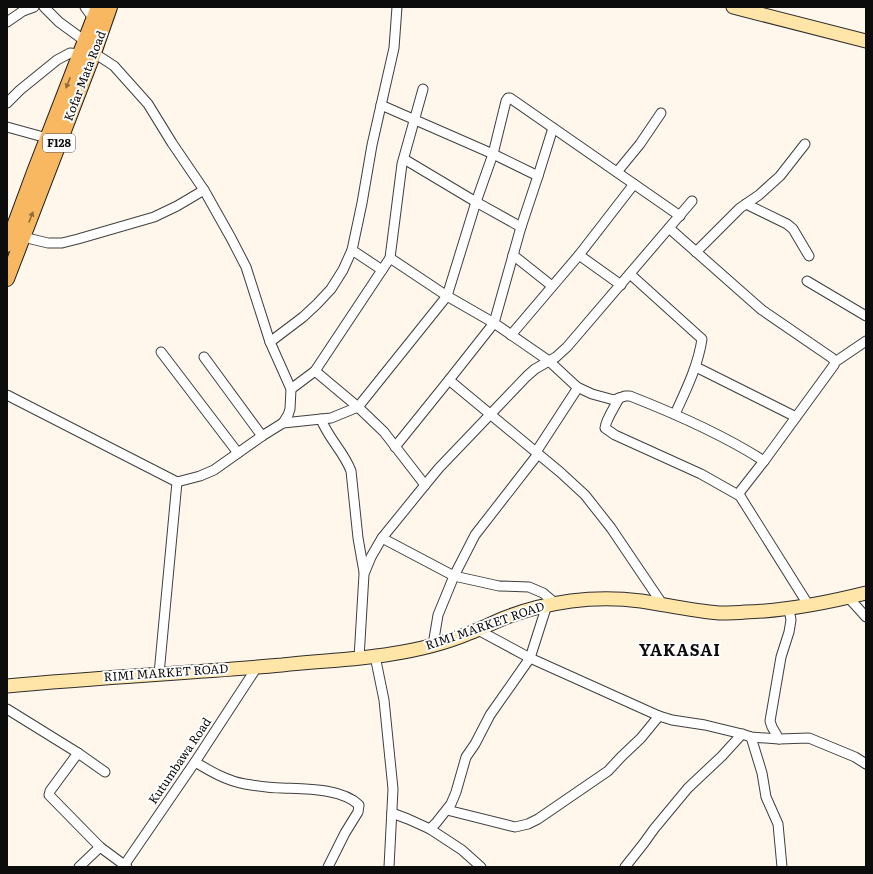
<svg xmlns="http://www.w3.org/2000/svg" width="873" height="874" font-family="Literata,serif">
	<style>
		.lines { fill: none; stroke-linecap: round; stroke-linejoin: round }
		.street-casing { stroke: #3f3f3f; stroke-width: 11 }
		.secondary-casing { stroke: #2e2e2e; stroke-width: 15 }
		.primary-casing { stroke: #1d1d1d; stroke-width: 16 }
		.street { stroke: #fff; stroke-width: 9 }
		.secondary { stroke: #ffe5a7; stroke-width: 13 }
		.primary { stroke: #f8b862; stroke-width: 14 }
		.oneway { fill: #8e6b3b }
		.labels { text-anchor: middle; stroke-width: 4; stroke-linejoin: round; paint-order: stroke }
		.shield { fill: #fff; stroke: #555; stroke-width: 1 }
		.shield-label { font-size: 11px; font-weight: bold; fill: #0c0c0c }
		.street-label { font-size: 12px; fill: #0c0c0c; stroke: #fff }
		.district-label { font-size: 16px; font-weight: bold; letter-spacing: 1px; fill: #0c0c0c; stroke: #fff }
	</style>
	<rect width="100%" height="100%" fill="#fff7eb"/>
	<g class="lines">
		<defs>
			<g id="street">
				<path d="M 44,7 L 59,22 L 85,41"/>
				<path d="M 85,7 L 93,18"/>
				<path d="M 7,22 L 23,11 L 34,7"/>
				<path d="M 94,53 L 114,66 L 148,104 L 172,143 L 204,190 L 231,238 L 246,267 L 270,342 L 291,389 L 290,409 L 288,415 L 283,423"/>
				<path d="M 7,103 L 20,90 L 57,60 L 70,53 L 80,54"/>
				<path d="M 381,105 L 493,154 L 538,176"/>
				<path d="M 7,127 L 47,138"/>
				<path d="M 404,159 L 476,202 L 521,227"/>
				<path d="M 617,172 L 640,144 L 661,113"/>
				<path d="M 746,204 L 787,224 L 793,229 L 809,256"/>
				<path d="M 669,228 L 762,310 L 832,358 L 835,362"/>
				<path d="M 23,237 L 48,243 L 62,243 L 78,239 L 154,217 L 177,206 L 204,190"/>
				<path d="M 352,250 L 382,270"/>
				<path d="M 696,252 L 740,208 L 759,195 L 780,176 L 805,144"/>
				<path d="M 513,255 L 552,286"/>
				<path d="M 579,255 L 621,285"/>
				<path d="M 390,258 L 447,296 L 494,323 L 549,361 L 577,387 L 592,394 L 614,400 L 625,396 L 630,396 C 676,414 722,434 764,461"/>
				<path d="M 630,274 L 702,339 C 698,366 686,390 675,414"/>
				<path d="M 807,281 L 866,316"/>
				<path d="M 511,335 L 579,255 L 634,184"/>
				<path d="M 270,342 L 303,317 L 317,304 L 331,289 L 343,270 L 352,250 L 362,203 L 372,145 L 394,48 L 397,7"/>
				<path d="M 161,352 L 238,453"/>
				<path d="M 204,357 L 262,436"/>
				<path d="M 696,367 L 796,417"/>
				<path d="M 315,371 L 358,407 L 384,432 L 425,485"/>
				<path d="M 449,380 L 560,472 L 585,495 L 611,528 L 663,605"/>
				<path d="M 291,389 L 315,371 L 390,258 L 402,164 L 423,89"/>
				<path d="M 7,395 L 177,482 L 200,476 L 214,470 L 262,436 L 283,423 L 331,418 L 358,407 L 447,296 L 476,202 L 493,154 L 506,101 L 508,98 L 510,98 L 680,216"/>
				<path d="M 619,398 C 615,407 606,419 605,428 L 615,435 L 701,474 L 740,496 L 809,606"/>
				<path d="M 321,419 C 328,438 344,452 351,471 L 358,538 L 364,572"/>
				<path d="M 395,447 L 449,380 L 494,323 L 521,227 L 538,176 L 553,128"/>
				<path d="M 536,452 L 577,389 L 577,387"/>
				<path d="M 740,496 L 739,493 L 764,461 L 834,365 L 835,362 L 866,341"/>
				<path d="M 382,538 L 454,576 L 499,586 L 529,587 L 543,593 L 555,603"/>
				<path d="M 848,597 L 866,617"/>
				<path d="M 478,630 L 530,658 L 659,716 L 672,720 L 705,725 L 742,734 L 751,737 L 779,739 L 809,738 L 855,757 L 866,764"/>
				<path d="M 433,645 L 438,615 L 454,576 L 475,535 L 538,454"/>
				<path d="M 375,656 L 384,700 L 393,789 L 389,867"/>
				<path d="M 359,658 L 364,574 L 371,557 L 382,538 L 425,485 L 439,468 L 527,376 L 535,369 L 556,357 L 567,347 L 692,201"/>
				<path d="M 159,674 L 177,482"/>
				<path d="M 7,709 L 78,753 L 105,772"/>
				<path d="M 751,737 L 762,773 L 766,797 L 778,824 L 782,867"/>
				<path d="M 779,739 L 772,727 L 770,721 L 781,657 L 789,632 L 791,620 L 789,609"/>
				<path d="M 78,753 L 50,791 L 49,795 L 100,847 L 127,867"/>
				<path d="M 195,762 C 210,771 227,781 245,784 C 257,786 270,788 282,788 C 305,789 341,788 359,805 L 358,812 L 345,833 L 328,867"/>
				<path d="M 447,810 L 515,827 L 528,824 L 538,819 L 608,771 L 621,757 L 641,738 L 659,716"/>
				<path d="M 392,813 L 408,819 L 430,829 L 462,850 L 481,867"/>
				<path d="M 430,829 L 436,823 L 451,804 L 456,792 L 466,757 L 475,744 L 490,715 L 530,658 L 547,605"/>
				<path d="M 79,867 L 100,847"/>
				<path d="M 123,867 L 195,762 L 257,667"/>
				<path d="M 625,867 L 644,843 L 654,829 L 688,788 L 722,756 L 742,734"/>
			</g>
			<g id="secondary">
				<path d="M 733,7 L 866,41"/>
				<path d="M 7,686 C 99,677 191,673 282,665 C 318,661 355,660 391,654 C 417,650 443,644 467,634 C 481,629 494,622 507,617 C 528,609 549,604 571,601 C 594,598 618,598 641,601 C 667,605 693,611 719,613 C 728,613 736,613 745,612 C 786,611 826,603 866,593"/>
			</g>
			<g id="primary">
				<path d="M 7,245 L 34,172 L 98,7"/>
				<path d="M 7,279 L 94,53 L 110,7"/>
			</g>
		</defs>
		<use href="#street" class="street-casing"/>
		<use href="#secondary" class="secondary-casing"/>
		<use href="#primary" class="primary-casing"/>
		<use href="#street" class="street"/>
		<use href="#secondary" class="secondary"/>
		<use href="#primary" class="primary"/>
	</g>
	<defs><path id="oneway-solid" d="M-6-.8H1V-3.2L6.5 0L1 3.2V.8H-6Z"/></defs>
	<g class="oneway">
		<use href="#oneway-solid" transform="translate(68 83) rotate(111)"/>
		<use href="#oneway-solid" transform="translate(31 217) rotate(-69)"/>
	</g>
	<g class="labels">
		<rect class="shield" x="43" y="134" width="32" height="18" rx="3"/>
		<g class="shield-label">
			<text x="59" y="147">F128</text>
		</g>
		<g class="street-label">
			<text transform="translate(85 76) rotate(-69)" y="4">Kofar Mata Road</text>
			<text transform="translate(485 626) rotate(-19)" y="4">RIMI MARKET ROAD</text>
			<text transform="translate(166 673) rotate(-4)" y="4">RIMI MARKET ROAD</text>
			<text transform="translate(180 761) rotate(-56)" y="4">Kutumbawa Road</text>
		</g>
		<g class="district-label">
			<text x="680" y="656">YAKASAI</text>
		</g>
	</g>
	<rect width="873" height="874" fill="none" stroke="#0c0c0c" stroke-width="16"/>
</svg>
